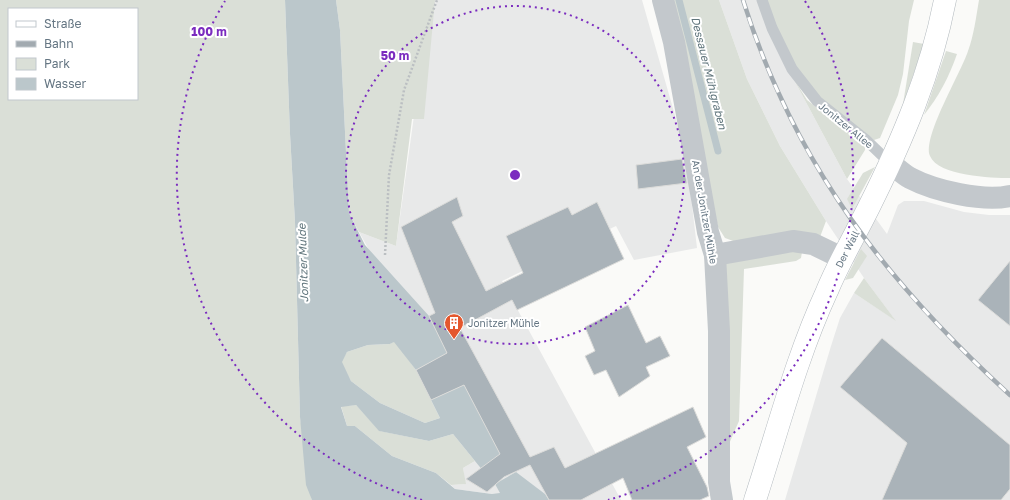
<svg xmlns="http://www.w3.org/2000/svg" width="1010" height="500" font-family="'Golos Text',sans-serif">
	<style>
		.built { fill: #e8e9e9 }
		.green { fill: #dadfd7; fill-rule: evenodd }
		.water { fill: #bbc7cb }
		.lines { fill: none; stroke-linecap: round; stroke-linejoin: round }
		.stream { stroke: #bbc7cb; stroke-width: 7 }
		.building { fill: #aab3b9; stroke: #dcdcda }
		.secondary-casing { stroke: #b3babf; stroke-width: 23 }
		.path { stroke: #bbbfc2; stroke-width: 2.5; stroke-dasharray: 2 2; stroke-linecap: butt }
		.service { stroke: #c3c8cc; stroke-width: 11 }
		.minor { stroke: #c3c8cc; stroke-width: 22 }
		.secondary { stroke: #fff; stroke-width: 22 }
		.rail-casing { stroke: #a2aab0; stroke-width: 4.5 }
		.rail { stroke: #fff; stroke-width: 3; stroke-dasharray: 9; stroke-linecap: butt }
		.ring { fill: none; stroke: #7b2cbf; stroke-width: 2; stroke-dasharray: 2 4 }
		.labels { text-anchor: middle; stroke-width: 4; stroke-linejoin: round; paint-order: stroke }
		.street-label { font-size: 10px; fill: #657683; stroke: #fff }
		.poi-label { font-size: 10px; fill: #657683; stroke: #fff; text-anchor: start }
		.water-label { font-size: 11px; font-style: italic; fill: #60757c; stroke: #fff }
		.centre { fill: #7b2cbf; stroke: #fff; stroke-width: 2 }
		.ring-label { font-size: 12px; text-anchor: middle; font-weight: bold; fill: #7b2cbf; stroke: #fff; stroke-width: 4; stroke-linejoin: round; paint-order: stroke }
	</style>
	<rect width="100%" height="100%" fill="#fafaf8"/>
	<g class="built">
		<path d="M 430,0 L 642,0 L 686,154 L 697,248 L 634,260 L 616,226 L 502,281 L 621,500 L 549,500 L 545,494 L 492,494 L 455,489 L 451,485 L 465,484 L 463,468 L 475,461 L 464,385 L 431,400 L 416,370 L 432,362 L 359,232 L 396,246 Z"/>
		<path d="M 719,0 L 763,0 L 792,76 L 847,179 L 887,234 L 898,205 L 904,201 L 924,201 L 964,212 L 989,215 L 1010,215 L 1010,500 L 785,500 L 831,346 L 840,318 L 854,293 L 895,320 L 864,278 L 826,221 L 780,146 L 747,79 Z"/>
	</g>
	<g class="green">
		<path d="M 0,0 L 285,0 L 290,134 L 295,222 L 300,417 L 312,500 L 0,500 ZM 9,9 L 137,9 L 137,99 L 9,99 Z"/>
		<path d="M 336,0 L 435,0 L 424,119 L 412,119 L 396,246 L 359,232 L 349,213 L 340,30 Z"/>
		<path d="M 668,0 L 719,0 L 747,79 L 780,146 L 826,221 L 820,237 L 736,242 L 725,238 L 718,227 Z"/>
		<path d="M 765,0 L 914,0 L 909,21 L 903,74 L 898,95 L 880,138 L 874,140 C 858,128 837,116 823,101 C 795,72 777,38 765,0 Z"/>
		<path d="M 979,0 L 1010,0 L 1010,178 C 992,178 938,176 930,156 C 922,137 961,73 968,51 C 974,35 976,17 979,0 Z"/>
		<path d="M 913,42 L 924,44 L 903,104 Z"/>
		<path d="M 946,51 L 957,54 C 949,77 939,96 924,115 Z"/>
		<path d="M 792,76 L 807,100 L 865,145 L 865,150 L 847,179 Z"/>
		<path d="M 875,167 L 852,209 L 847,199 L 863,173 Z"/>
		<path d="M 861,249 L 867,256 L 853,278 L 845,280 Z"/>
		<path d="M 791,252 L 802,252 L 801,258 L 796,261 L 744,269 L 739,421 L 725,453 L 725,265 L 731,260 Z"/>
		<path d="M 864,278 L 896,321 L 854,293 Z"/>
		<path d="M 395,341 L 416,370 L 440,418 L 425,423 L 380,403 L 351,381 L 341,362 L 347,352 L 368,345 L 390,344 Z"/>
		<path d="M 356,405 L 380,431 L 429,441 L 453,434 L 475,461 L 463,468 L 466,484 L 451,485 L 436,473 L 392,456 L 355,426 L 347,426 L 341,406 Z"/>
	</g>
	<path class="water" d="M 285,0 L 336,0 L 340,30 L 349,213 L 365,245 L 429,316 L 447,353 L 416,370 L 394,342 L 390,344 L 368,345 L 347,352 L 342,362 L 351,381 L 380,403 L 425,423 L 440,418 L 431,400 L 464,385 L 508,468 L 488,477 L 453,434 L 429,441 L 379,431 L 356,405 L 341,407 L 347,426 L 355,426 L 392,456 L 436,473 L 455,489 L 492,494 L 500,493 L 495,484 L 516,472 L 545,494 L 549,500 L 312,500 L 306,485 L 300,417 L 295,222 L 290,134 Z"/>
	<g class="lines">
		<path class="stream" d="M 679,0 L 718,151"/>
	</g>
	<g class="building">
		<path d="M 682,159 L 687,183 L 638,189 L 636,165 Z"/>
		<path d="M 457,197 L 463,216 L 452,222 L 486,291 L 523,273 L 506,236 L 568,207 L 572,215 L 597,202 L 624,259 L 517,310 L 512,300 L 460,328 L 530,457 L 554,447 L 565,468 L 693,407 L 706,437 L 687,447 L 707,487 L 709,496 L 700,500 L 632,500 L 623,478 L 581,500 L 549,500 L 530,465 L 504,477 L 487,492 L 466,479 L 500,454 L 464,385 L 431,400 L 416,370 L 447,353 L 429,316 L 435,313 L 401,227 Z"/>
		<path d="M 1010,261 L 1010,326 L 978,300 Z"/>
		<path d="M 628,305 L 646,343 L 660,336 L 670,356 L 646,367 L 650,376 L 619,397 L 606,370 L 594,375 L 585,356 L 595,351 L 585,327 Z"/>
		<path d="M 882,338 L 1010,445 L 1010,489 L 1001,500 L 882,500 L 907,443 L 840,387 Z"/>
	</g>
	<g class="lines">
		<defs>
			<path id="secondary" d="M 755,500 C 778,430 796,358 827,291 C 839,262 855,235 869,207 C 902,141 931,73 945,0"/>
		</defs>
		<use href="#secondary" class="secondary-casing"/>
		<path class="path" d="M 385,255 L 389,175 L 404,90 L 437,0"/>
		<path class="service" d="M 762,0 L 772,28 L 792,69 L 817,101 L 865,139 L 890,163"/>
		<g class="minor">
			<path d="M 663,0 L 674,42 L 708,232 L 715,255 L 719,331 L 719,482 L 722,500"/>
			<path d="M 890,163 C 897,168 903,174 910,178 C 935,191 983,202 1010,196"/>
			<path d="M 715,255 L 793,241 L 813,244 L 842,258"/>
		</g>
		<use href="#secondary" class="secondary"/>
		<defs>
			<path id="rail" d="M 743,0 C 794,163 885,281 1010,395"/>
		</defs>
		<use href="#rail" class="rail-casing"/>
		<use href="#rail" class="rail"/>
	</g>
	<g class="ring">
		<circle cx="515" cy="175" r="169"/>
		<path d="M422 500A338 338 0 0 1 225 1M805 1A338 338 0 0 1 608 500"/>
	</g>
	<defs>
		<symbol id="building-pin" viewBox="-11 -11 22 30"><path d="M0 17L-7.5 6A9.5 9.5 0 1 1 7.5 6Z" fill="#e4572e" stroke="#fff"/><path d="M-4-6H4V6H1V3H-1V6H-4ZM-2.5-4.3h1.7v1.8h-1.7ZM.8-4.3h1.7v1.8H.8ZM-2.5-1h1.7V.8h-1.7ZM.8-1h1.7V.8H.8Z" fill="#fff"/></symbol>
	</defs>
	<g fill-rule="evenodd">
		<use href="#building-pin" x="443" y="312" width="22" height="30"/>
	</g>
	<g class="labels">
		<g class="street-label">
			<text transform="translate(846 125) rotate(39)" y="4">Jonitzer Allee</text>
			<text transform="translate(705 212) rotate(80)" y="4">An der Jonitzer Mühle</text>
			<text transform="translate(847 249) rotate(-63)" y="4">Der Wall</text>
		</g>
		<g class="poi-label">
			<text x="468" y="327">Jonitzer Mühle</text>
		</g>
		<g class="water-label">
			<text transform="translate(709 73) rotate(76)" y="4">Dessauer Mühlgraben</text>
			<text transform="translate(303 263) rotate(-92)" y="4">Jonitzer Mulde</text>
		</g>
	</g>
	<circle cx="515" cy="175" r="6" class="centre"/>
	<g class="ring-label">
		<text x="209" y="36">100 m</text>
		<text x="395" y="60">50 m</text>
	</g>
	<rect x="8" y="8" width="130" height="92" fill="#ffffff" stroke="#c1c8cd"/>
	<rect x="16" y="21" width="20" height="6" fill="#ffffff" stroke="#c1c8cd"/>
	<text x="44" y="28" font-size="12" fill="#657683">Straße</text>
	<rect x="16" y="41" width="20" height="6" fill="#a2aab0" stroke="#c1c8cd"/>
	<text x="44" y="48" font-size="12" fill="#657683">Bahn</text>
	<rect x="16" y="58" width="20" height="12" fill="#dadfd7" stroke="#c1c8cd"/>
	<text x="44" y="68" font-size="12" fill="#657683">Park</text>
	<rect x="16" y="78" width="20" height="12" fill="#bbc7cb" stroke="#c1c8cd"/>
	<text x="44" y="88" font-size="12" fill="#657683">Wasser</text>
</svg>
